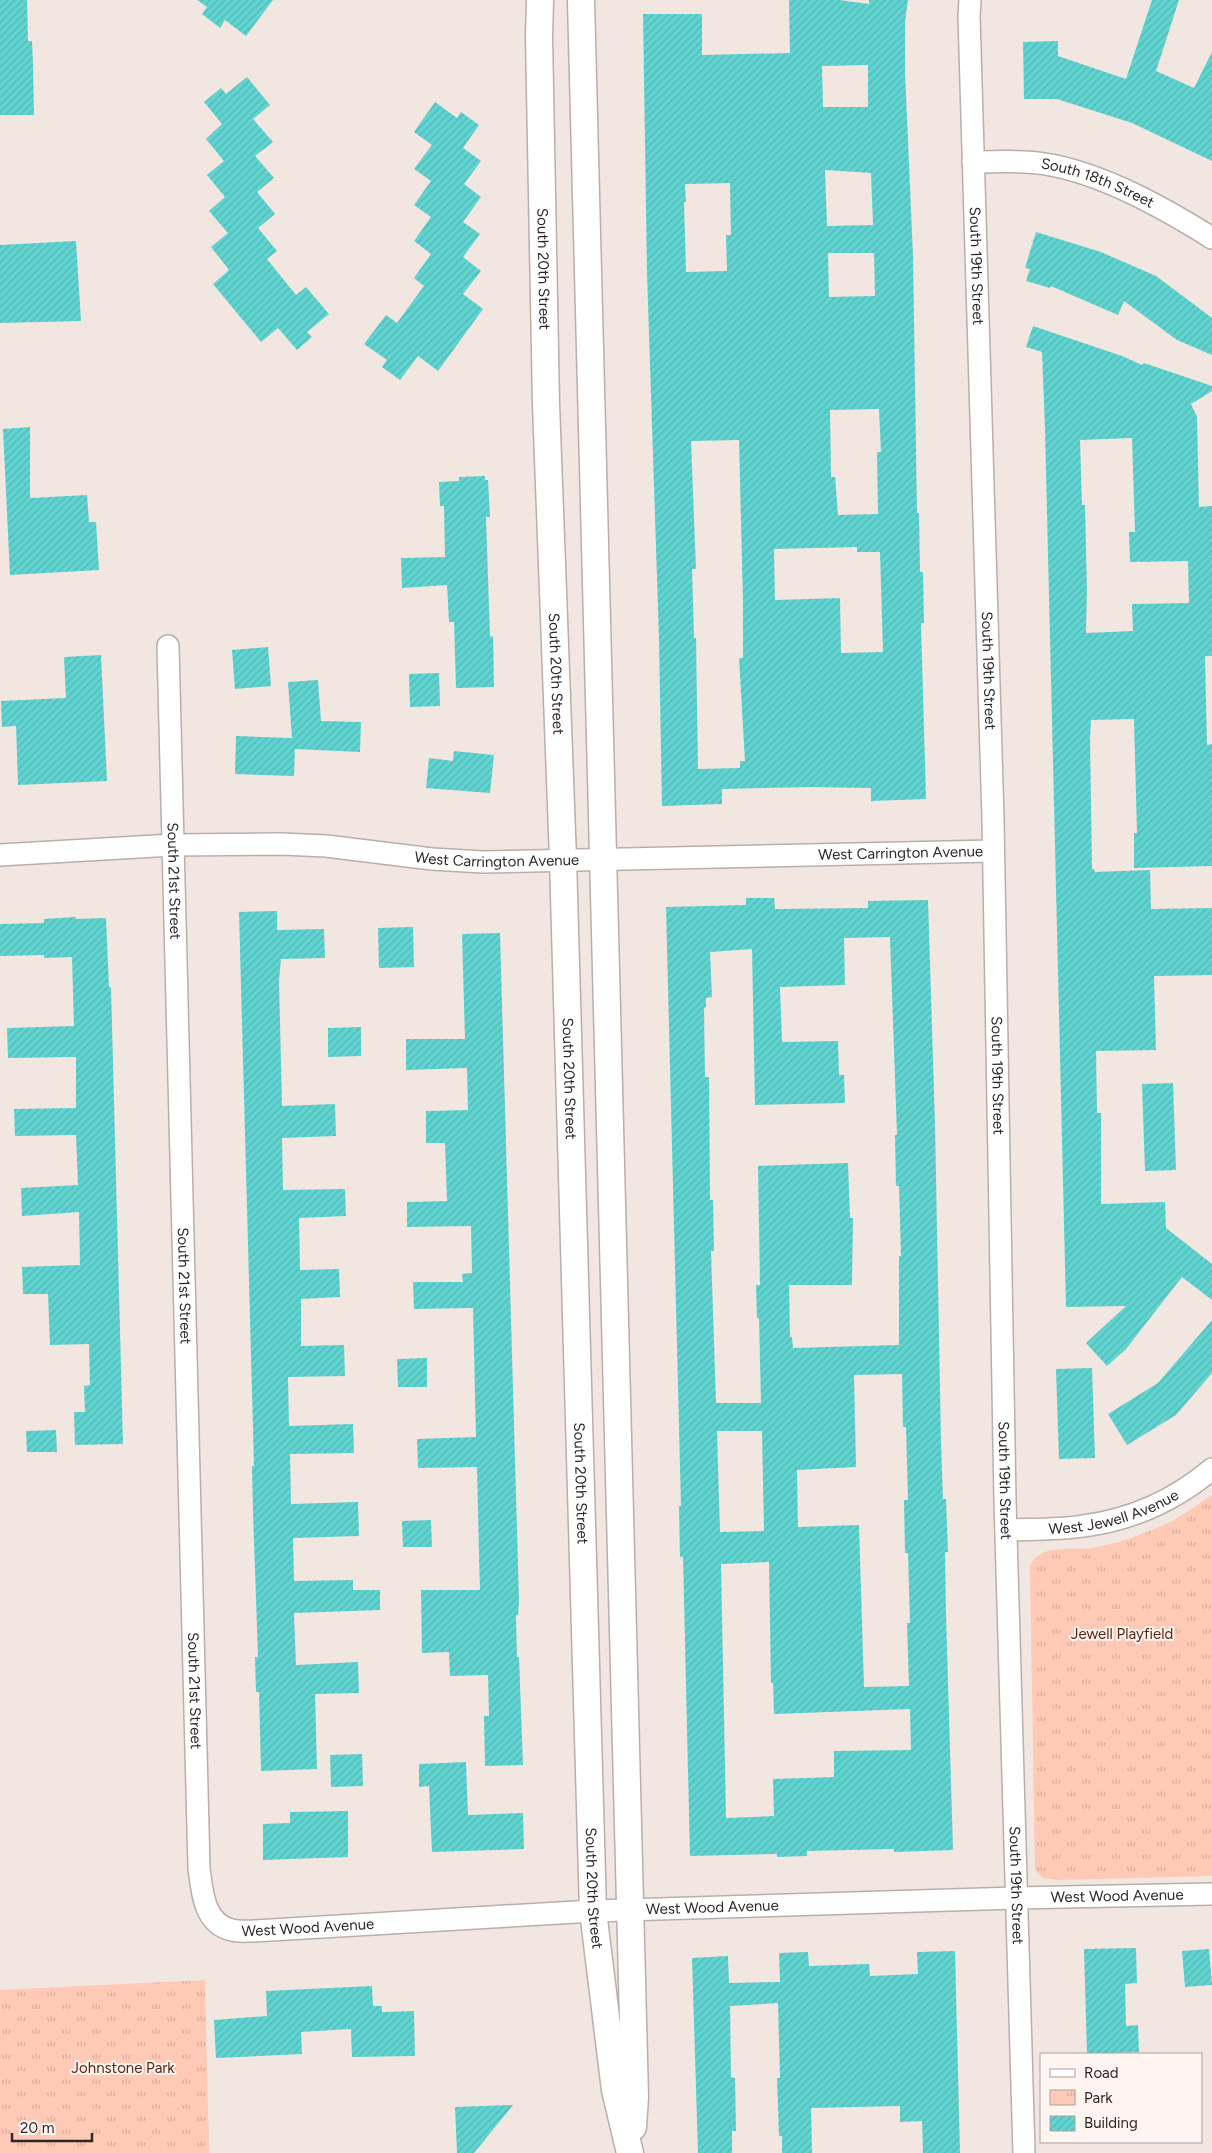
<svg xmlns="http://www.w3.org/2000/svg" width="1212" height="2153" font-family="Figtree,sans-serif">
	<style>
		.park { fill: url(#park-tufts) }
		.building { fill: url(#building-hatch); fill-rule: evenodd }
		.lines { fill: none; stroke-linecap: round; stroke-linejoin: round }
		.minor-casing { stroke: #baaeaa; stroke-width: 24 }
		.tertiary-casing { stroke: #baaeaa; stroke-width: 29 }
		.minor { stroke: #fff; stroke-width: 21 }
		.tertiary { stroke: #fff; stroke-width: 26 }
		.labels { text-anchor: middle; stroke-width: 4; stroke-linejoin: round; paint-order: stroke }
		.street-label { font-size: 15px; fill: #2d2827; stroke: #fef4f0 }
		.park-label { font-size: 15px; fill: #572510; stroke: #fef4f0 }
	</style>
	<defs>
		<pattern id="park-tufts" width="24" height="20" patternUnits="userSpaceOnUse" patternTransform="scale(1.25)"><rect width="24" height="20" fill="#fec9b5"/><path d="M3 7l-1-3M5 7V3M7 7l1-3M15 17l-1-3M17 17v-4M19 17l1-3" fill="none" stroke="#daad9c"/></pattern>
		<pattern id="building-hatch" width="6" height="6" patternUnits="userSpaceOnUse" patternTransform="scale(1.25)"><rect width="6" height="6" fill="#60d4d1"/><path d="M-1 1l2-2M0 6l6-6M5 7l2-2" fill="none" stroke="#54b6b3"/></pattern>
	</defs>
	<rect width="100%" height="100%" fill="#f2e6e1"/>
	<g class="park">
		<path d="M 1212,1495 L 1212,1876 L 1059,1880 L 1043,1878 L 1035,1870 L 1030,1566 C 1040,1543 1070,1551 1092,1548 C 1118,1544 1146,1533 1170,1522 C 1184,1515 1198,1504 1212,1495 Z"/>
		<path d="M 205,1980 L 209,2153 L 0,2153 L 0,1990 Z"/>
	</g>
	<g class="building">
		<path d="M 0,0 L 27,0 L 28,41 L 32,41 L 33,64 L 34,115 L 0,115 Z"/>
		<path d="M 197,0 L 273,0 L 246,36 L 225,20 L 220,28 L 202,14 L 207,7 Z"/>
		<path d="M 789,0 L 839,0 L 869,4 L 869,0 L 908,0 L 905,22 L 905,72 L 913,256 L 917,513 L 919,513 L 920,572 L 923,572 L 924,623 L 921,623 L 926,799 L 871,801 L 871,788 L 812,787 L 722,789 L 722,804 L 662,806 L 659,639 L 647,273 L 643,14 L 702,14 L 702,55 L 790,53 ZM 868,65 L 868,107 L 823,107 L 822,66 ZM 825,170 L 871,173 L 873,225 L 827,226 ZM 730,183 L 731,235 L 726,235 L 727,271 L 686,272 L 684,202 L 686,202 L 685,184 ZM 828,253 L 874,253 L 875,296 L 829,297 ZM 879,409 L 881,452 L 877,452 L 878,514 L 838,515 L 835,477 L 831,477 L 830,410 ZM 739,440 L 743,602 L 743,658 L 739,658 L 745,761 L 740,761 L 740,768 L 698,769 L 696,638 L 694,638 L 692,569 L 696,569 L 691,441 ZM 857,547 L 857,552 L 880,552 L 883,652 L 841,653 L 840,598 L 775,600 L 774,549 Z"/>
		<path d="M 1152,0 L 1179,0 L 1156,71 L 1194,88 L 1212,52 L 1212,161 L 1132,123 L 1057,99 L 1024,99 L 1023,42 L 1058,41 L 1058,56 L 1126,79 Z"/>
		<path d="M 247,77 L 270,105 L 253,119 L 273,142 L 255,156 L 274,178 L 257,192 L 275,214 L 258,228 L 277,251 L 267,259 L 296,295 L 306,287 L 329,314 L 307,332 L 312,337 L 297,350 L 278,328 L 261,342 L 213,284 L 229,270 L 211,247 L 228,233 L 209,211 L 225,197 L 207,175 L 224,161 L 206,139 L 222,124 L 204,102 L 221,88 L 226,94 Z"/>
		<path d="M 435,102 L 457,118 L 461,112 L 479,125 L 463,148 L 481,161 L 464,184 L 481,197 L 463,222 L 480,234 L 463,257 L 481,271 L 463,294 L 483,309 L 438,371 L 418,356 L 400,380 L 382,367 L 387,360 L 364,344 L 386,315 L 397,323 L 424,286 L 414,278 L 431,254 L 414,241 L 431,217 L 414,205 L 431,181 L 414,169 L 432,145 L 414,132 Z"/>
		<path d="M 1036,232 L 1101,252 L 1156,276 L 1212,318 L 1212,355 L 1177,340 L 1124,301 L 1118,315 L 1051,286 L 1050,288 L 1026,281 L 1030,269 L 1025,268 Z"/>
		<path d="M 76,241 L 81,321 L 0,323 L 0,245 Z"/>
		<path d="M 1033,326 L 1122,356 L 1142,365 L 1144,363 L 1212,386 L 1212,391 L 1191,404 L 1197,417 L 1199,507 L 1212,506 L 1212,656 L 1205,656 L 1207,745 L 1212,744 L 1212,866 L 1134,868 L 1134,833 L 1137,833 L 1134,719 L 1091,720 L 1090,738 L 1092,869 L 1094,869 L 1095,872 L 1150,870 L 1151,909 L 1212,908 L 1212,975 L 1154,976 L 1156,1050 L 1096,1051 L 1097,1113 L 1101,1113 L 1101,1204 L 1165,1202 L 1166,1228 L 1212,1264 L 1212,1300 L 1182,1277 L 1126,1349 L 1107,1366 L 1086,1343 L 1126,1306 L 1066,1307 L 1045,428 L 1042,352 L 1026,347 ZM 1132,438 L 1135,532 L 1129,532 L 1130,562 L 1188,561 L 1189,603 L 1132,604 L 1133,631 L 1086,633 L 1087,590 L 1085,505 L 1082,505 L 1080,440 Z"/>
		<path d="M 30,427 L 30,498 L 87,495 L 89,522 L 96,522 L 99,570 L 10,575 L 3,429 Z"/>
		<path d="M 485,476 L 485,480 L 488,480 L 490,517 L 486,517 L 490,637 L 493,636 L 494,687 L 456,688 L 454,622 L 449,622 L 447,585 L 402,588 L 401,558 L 445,557 L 444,506 L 440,506 L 439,482 L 459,481 L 459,477 Z"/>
		<path d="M 268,647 L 271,686 L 235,689 L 232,650 Z"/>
		<path d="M 101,655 L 107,781 L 18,785 L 16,726 L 2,727 L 1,701 L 66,698 L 64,657 Z"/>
		<path d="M 439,673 L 440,706 L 410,707 L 409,674 Z"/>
		<path d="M 318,680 L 321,721 L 361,722 L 360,752 L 295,749 L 294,776 L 235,774 L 236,736 L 292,738 L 288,682 Z"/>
		<path d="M 454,751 L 494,755 L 490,793 L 426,788 L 429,758 L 453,761 Z"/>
		<path d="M 746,898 L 774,898 L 775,909 L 868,908 L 868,901 L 928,900 L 935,1124 L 941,1442 L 943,1499 L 946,1499 L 948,1552 L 945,1552 L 946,1614 L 953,1850 L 894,1852 L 894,1849 L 807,1851 L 807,1856 L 777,1857 L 777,1854 L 690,1856 L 683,1557 L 680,1557 L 679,1506 L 681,1506 L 666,907 L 746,905 ZM 890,937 L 897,1135 L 895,1135 L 896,1186 L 899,1186 L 901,1256 L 899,1256 L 899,1345 L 793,1348 L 792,1337 L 790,1337 L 789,1285 L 852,1285 L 853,1218 L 850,1218 L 848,1163 L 758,1166 L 760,1285 L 756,1285 L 757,1318 L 759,1318 L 761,1403 L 716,1403 L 711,1251 L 714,1251 L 713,1200 L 710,1200 L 709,1077 L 705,1077 L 704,1008 L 706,1007 L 706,998 L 712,997 L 710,952 L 752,949 L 755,1105 L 845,1103 L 844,1075 L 839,1075 L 838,1041 L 782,1042 L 780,987 L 845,985 L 844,938 ZM 902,1374 L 903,1427 L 906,1427 L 908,1500 L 904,1500 L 905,1553 L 908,1553 L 910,1623 L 907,1623 L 909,1686 L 864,1687 L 859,1525 L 798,1527 L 797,1470 L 856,1467 L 854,1375 ZM 717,1431 L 762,1431 L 764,1531 L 720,1532 ZM 769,1562 L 771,1683 L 773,1683 L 774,1714 L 910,1709 L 911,1750 L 834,1751 L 834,1777 L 773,1779 L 774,1816 L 726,1818 L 721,1564 Z"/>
		<path d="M 277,911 L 277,930 L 324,929 L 325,958 L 281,959 L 279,980 L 282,1106 L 335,1104 L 336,1136 L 282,1138 L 283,1190 L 345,1189 L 346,1216 L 299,1218 L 300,1270 L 339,1269 L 340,1297 L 301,1299 L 301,1346 L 344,1345 L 345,1376 L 288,1377 L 289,1426 L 353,1424 L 354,1453 L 290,1454 L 291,1504 L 358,1502 L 359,1536 L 293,1538 L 294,1581 L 353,1580 L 353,1590 L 380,1590 L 380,1610 L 294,1613 L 296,1665 L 358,1662 L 359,1693 L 315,1694 L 317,1769 L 261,1771 L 259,1692 L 256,1692 L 255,1657 L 258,1657 L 253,1512 L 252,1466 L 254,1466 L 239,912 Z"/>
		<path d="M 76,917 L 76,919 L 106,918 L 109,987 L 111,987 L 123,1444 L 75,1445 L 74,1412 L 85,1412 L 84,1386 L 90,1385 L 89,1344 L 50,1345 L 48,1294 L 23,1294 L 22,1267 L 80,1265 L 79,1212 L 22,1216 L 21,1188 L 78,1185 L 76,1135 L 15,1136 L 14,1109 L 76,1108 L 76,1057 L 8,1058 L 7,1028 L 74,1026 L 72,957 L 44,958 L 44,955 L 0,956 L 0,924 L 44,923 L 44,919 Z"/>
		<path d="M 413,927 L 414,967 L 379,968 L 378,928 Z"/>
		<path d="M 500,933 L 519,1600 L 518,1615 L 516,1615 L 517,1657 L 519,1657 L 523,1765 L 485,1766 L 484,1716 L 489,1716 L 488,1675 L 450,1676 L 449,1652 L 422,1653 L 421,1590 L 480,1590 L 479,1555 L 477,1467 L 418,1468 L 417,1439 L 476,1437 L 473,1308 L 414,1309 L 413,1282 L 463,1282 L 462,1274 L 472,1273 L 471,1226 L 407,1227 L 407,1202 L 447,1201 L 445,1143 L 426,1143 L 426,1111 L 468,1110 L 467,1068 L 406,1070 L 406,1039 L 465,1039 L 462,934 Z"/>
		<path d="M 361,1027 L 361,1056 L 328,1057 L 328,1028 Z"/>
		<path d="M 1173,1083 L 1176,1170 L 1145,1171 L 1142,1084 Z"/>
		<path d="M 1212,1320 L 1212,1373 L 1176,1415 L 1127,1445 L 1108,1414 L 1158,1383 Z"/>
		<path d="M 427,1358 L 427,1387 L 398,1387 L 397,1359 Z"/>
		<path d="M 1092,1368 L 1095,1458 L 1059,1459 L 1056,1369 Z"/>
		<path d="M 56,1430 L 57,1452 L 27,1452 L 26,1431 Z"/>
		<path d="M 431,1520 L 432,1547 L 403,1547 L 402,1521 Z"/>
		<path d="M 362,1754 L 363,1786 L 331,1787 L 330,1755 Z"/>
		<path d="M 466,1762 L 468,1815 L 523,1813 L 524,1849 L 432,1852 L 429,1786 L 419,1787 L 419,1764 Z"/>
		<path d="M 348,1811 L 348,1857 L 263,1860 L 263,1824 L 290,1823 L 290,1812 Z"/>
		<path d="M 1136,1948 L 1137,1983 L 1125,1984 L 1126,2026 L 1138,2025 L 1139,2052 L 1087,2054 L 1084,1949 Z"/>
		<path d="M 1209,1949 L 1212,1985 L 1185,1987 L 1182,1951 Z"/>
		<path d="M 955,1951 L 960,2153 L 923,2153 L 922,2121 L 900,2122 L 900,2106 L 811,2108 L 812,2153 L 782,2153 L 782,2136 L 779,2136 L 777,2078 L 780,2078 L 778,2003 L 730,2006 L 731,2077 L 735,2078 L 736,2131 L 732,2131 L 732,2153 L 698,2153 L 692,1958 L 728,1956 L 729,1983 L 780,1982 L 779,1953 L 808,1952 L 809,1966 L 869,1964 L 870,1976 L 918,1974 L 917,1952 Z"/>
		<path d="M 372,1986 L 373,2006 L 382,2006 L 382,2012 L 414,2011 L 415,2056 L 352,2057 L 351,2029 L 301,2032 L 302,2054 L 216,2058 L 214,2020 L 267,2016 L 266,1991 Z"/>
		<path d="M 513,2105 L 474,2153 L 457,2153 L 455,2107 Z"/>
	</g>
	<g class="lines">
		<defs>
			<g id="minor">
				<path id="s1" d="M 970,0 L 969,16 L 993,819 L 1005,1501 L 1024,2153"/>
				<path id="s2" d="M 973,162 C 997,162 1022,160 1045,164 C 1102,173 1164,208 1212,238"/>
				<path id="s3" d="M 168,646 L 199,1868 C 202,1892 204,1924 232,1930 C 239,1932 246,1931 253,1931 L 593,1911 L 1016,1898 L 1212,1894"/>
				<path id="s4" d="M 0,855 L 173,845 L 282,844 L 326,846 L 432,859 L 483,862 L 993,851"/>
				<path id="s5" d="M 1006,1530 C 1032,1529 1058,1530 1083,1526 C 1131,1520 1175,1500 1212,1469"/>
			</g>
			<g id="tertiary">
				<path id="s6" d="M 540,0 L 539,37 L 546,404 L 563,859 L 593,1911 L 615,2090 L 630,2153"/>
				<path d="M 581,0 L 635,2097 L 633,2127"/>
			</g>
		</defs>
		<use href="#minor" class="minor-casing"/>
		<use href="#tertiary" class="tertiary-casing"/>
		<use href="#minor" class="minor"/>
		<use href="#tertiary" class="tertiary"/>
	</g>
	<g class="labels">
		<g class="street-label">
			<text dy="5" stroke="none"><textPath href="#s2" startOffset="128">South 18th Street</textPath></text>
			<text dy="5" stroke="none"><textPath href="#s1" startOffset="266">South 19th Street</textPath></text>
			<text dy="5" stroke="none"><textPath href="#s6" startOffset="269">South 20th Street</textPath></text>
			<text dy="5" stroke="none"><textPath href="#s1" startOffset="671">South 19th Street</textPath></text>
			<text dy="5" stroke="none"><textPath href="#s6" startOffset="674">South 20th Street</textPath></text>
			<text dy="5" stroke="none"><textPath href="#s4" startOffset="902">West Carrington Avenue</textPath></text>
			<text dy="5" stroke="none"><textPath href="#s4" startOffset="498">West Carrington Avenue</textPath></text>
			<text dy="5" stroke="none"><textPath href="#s3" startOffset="235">South 21st Street</textPath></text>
			<text dy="5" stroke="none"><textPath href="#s1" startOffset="1076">South 19th Street</textPath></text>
			<text dy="5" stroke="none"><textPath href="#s6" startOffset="1079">South 20th Street</textPath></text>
			<text dy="5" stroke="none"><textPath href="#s3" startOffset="640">South 21st Street</textPath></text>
			<text dy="5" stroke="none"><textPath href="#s1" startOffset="1481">South 19th Street</textPath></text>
			<text dy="5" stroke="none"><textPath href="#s6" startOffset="1484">South 20th Street</textPath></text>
			<text dy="5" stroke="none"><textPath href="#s5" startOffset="110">West Jewell Avenue</textPath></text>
			<text dy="5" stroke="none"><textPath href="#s3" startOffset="1045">South 21st Street</textPath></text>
			<text dy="5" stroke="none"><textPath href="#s1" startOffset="1886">South 19th Street</textPath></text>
			<text dy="5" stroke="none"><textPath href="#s6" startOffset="1889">South 20th Street</textPath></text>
			<text dy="5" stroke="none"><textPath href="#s3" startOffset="2184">West Wood Avenue</textPath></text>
			<text dy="5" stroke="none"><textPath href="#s3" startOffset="1779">West Wood Avenue</textPath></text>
			<text dy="5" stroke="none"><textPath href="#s3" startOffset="1374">West Wood Avenue</textPath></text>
		</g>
		<g class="park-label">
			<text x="1122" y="1639">Jewell Playfield</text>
			<text x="123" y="2073">Johnstone Park</text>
		</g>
	</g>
	<rect x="1040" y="2053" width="162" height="90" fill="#fef4f0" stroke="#aaa2a0"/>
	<rect x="1050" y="2069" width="25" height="8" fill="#ffffff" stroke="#aaa2a0"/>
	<text x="1084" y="2078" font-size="15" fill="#2d2827">Road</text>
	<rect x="1050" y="2090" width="25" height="15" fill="url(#park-tufts)" stroke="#aaa2a0"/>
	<text x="1084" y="2103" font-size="15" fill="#2d2827">Park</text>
	<rect x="1050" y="2116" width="25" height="15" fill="url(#building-hatch)" stroke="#aaa2a0"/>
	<text x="1084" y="2128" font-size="15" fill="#2d2827">Building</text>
	<path d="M12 2133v8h80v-8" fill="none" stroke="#2d2827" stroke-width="2.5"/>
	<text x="20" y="2133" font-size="15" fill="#2d2827" stroke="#fef4f0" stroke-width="4" paint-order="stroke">20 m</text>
</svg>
